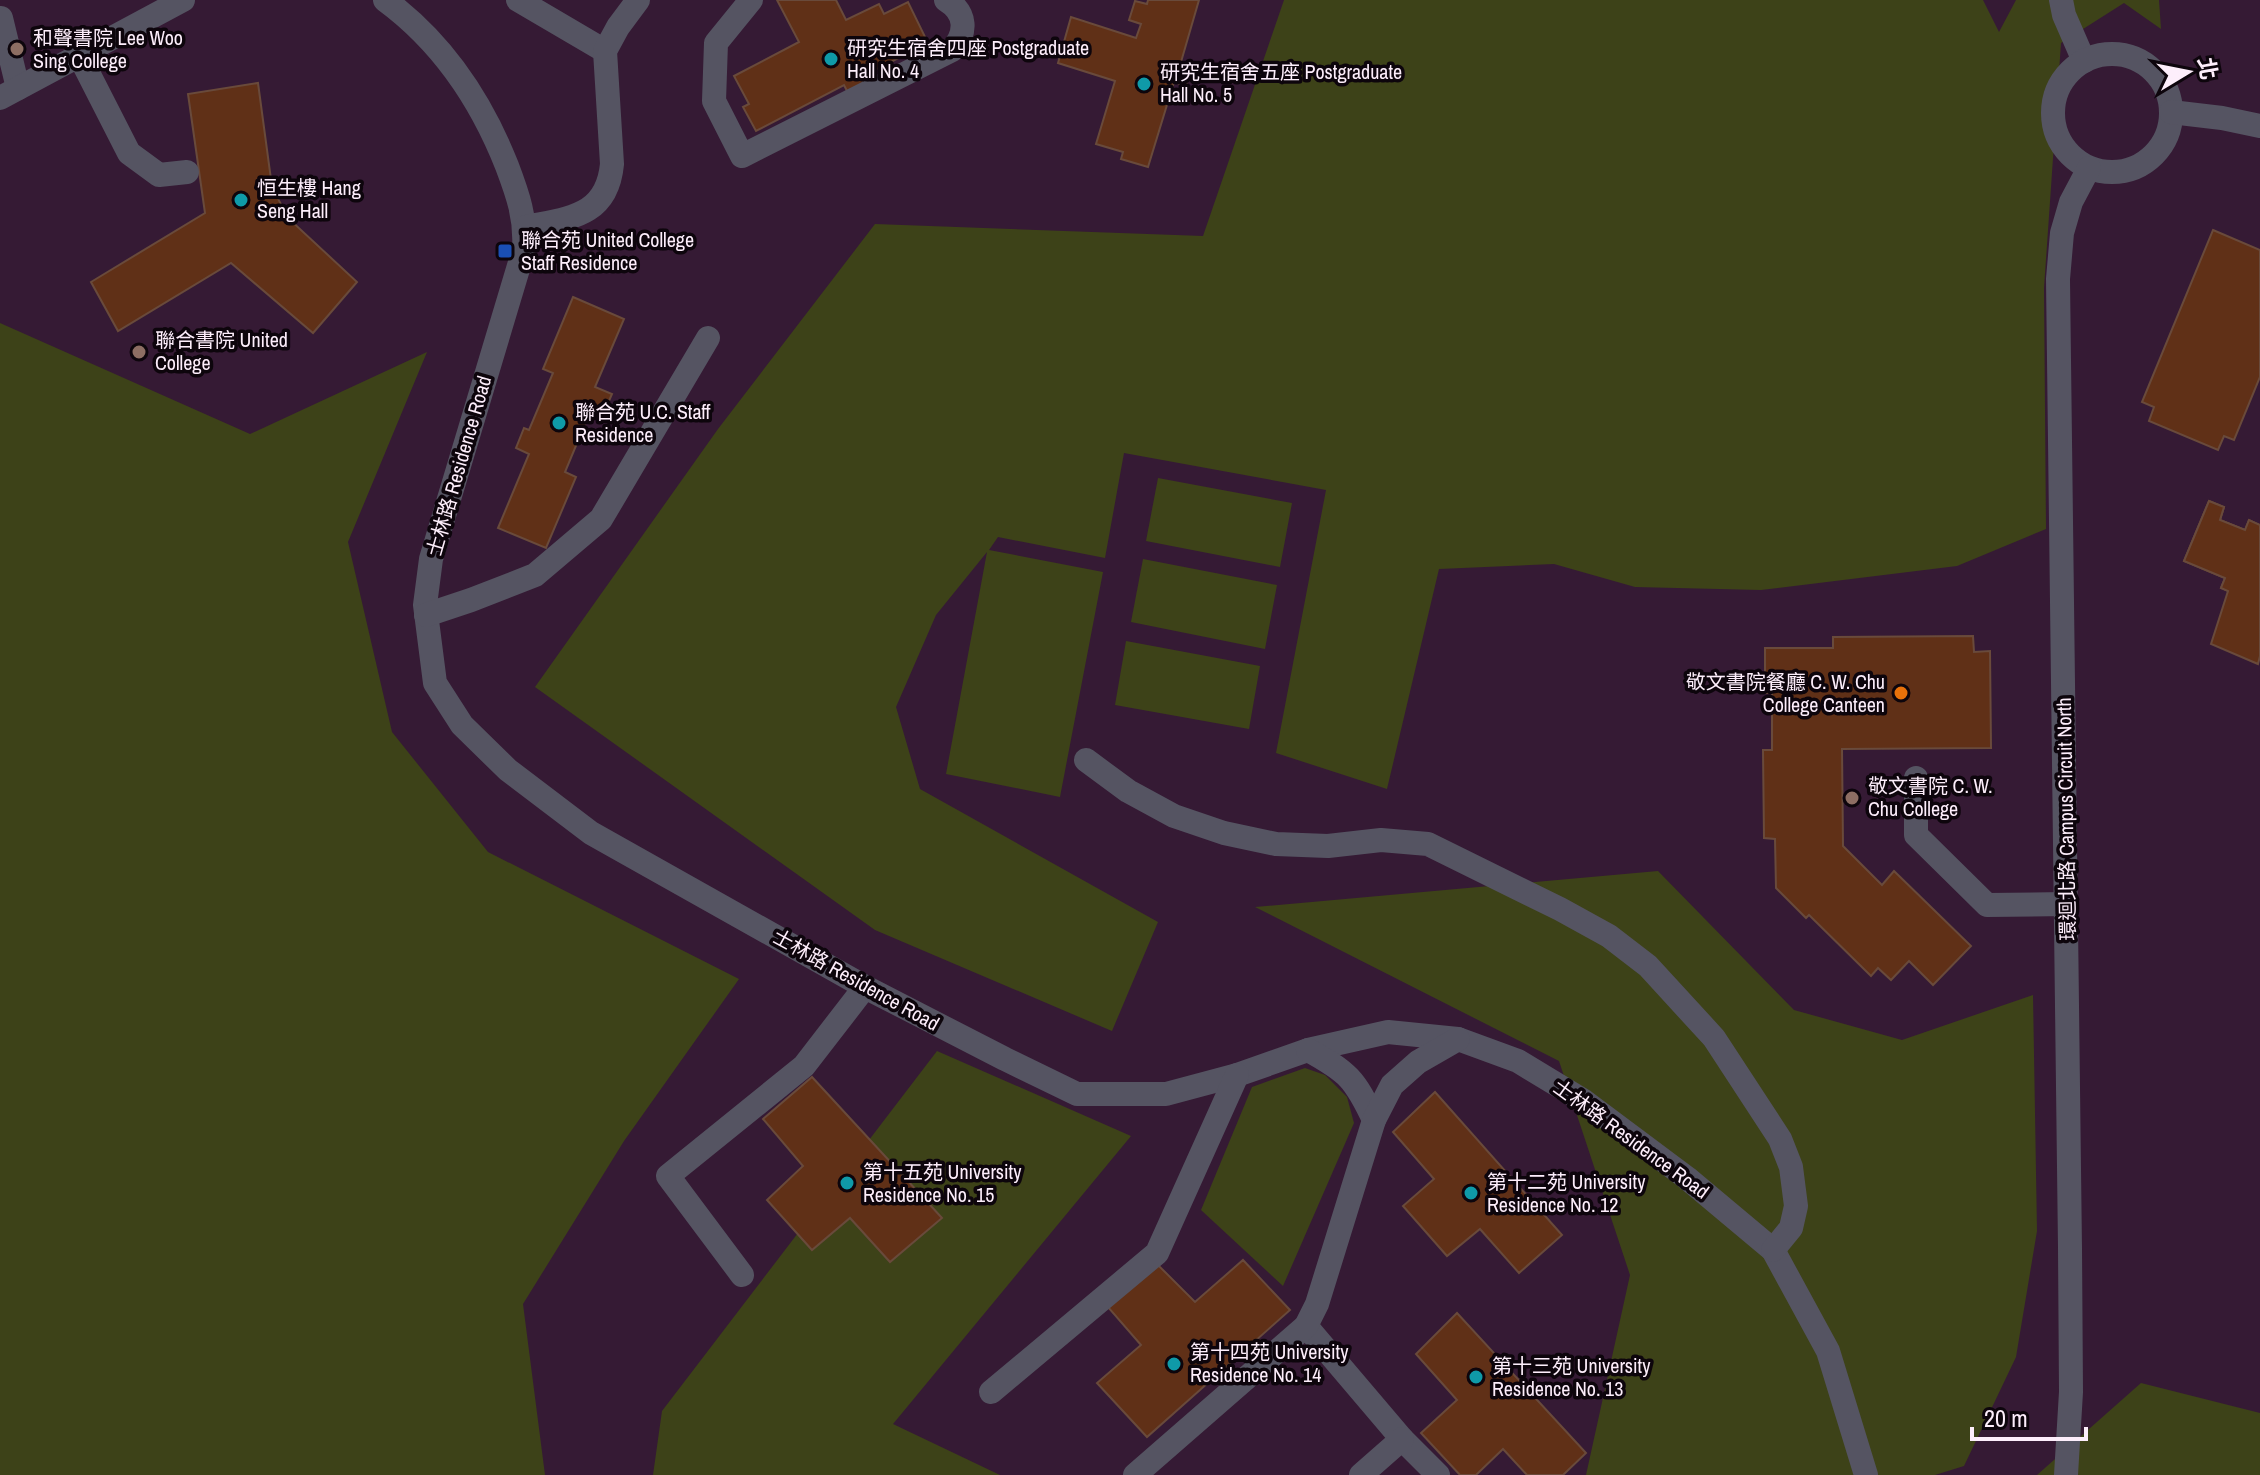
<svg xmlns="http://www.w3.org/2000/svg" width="2260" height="1475" font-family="'Archivo Narrow','Noto Sans TC',sans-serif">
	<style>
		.built { fill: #351a34 }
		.green { fill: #3d4218 }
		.building { fill: #603017; stroke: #694a3b; stroke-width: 2 }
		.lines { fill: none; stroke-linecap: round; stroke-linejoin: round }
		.minor { stroke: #555462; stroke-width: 24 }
		.education-dot { fill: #8d6e63; stroke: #0d050c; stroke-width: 3 }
		.culture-dot { fill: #0f9aa8; stroke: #0d050c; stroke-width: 3 }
		.transit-dot { fill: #1a4fb4; stroke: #0d050c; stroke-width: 3 }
		.food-dot { fill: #e8710a; stroke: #0d050c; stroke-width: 3 }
		.labels { text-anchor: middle; stroke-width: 7; stroke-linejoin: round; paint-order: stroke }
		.poi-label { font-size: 20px; fill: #fdeefb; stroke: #0d050c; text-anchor: start }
		.street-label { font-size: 20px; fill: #fdeefb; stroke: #0d050c }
	</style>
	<rect width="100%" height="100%" fill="#2a1428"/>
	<rect class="built" x="0" y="0" width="2260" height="1475"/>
	<g class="green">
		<path d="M 1284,0 L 1983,0 L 1999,32 L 2016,0 L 2159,0 L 2161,29 L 2124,3 L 2061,43 L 2044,288 L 2046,529 L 1957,566 L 1761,590 L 1635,587 L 1554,564 L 1439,569 L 1387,789 L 1276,753 L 1326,490 L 1124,453 L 1105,558 L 998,537 L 989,550 L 1103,572 L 1060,797 L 946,774 L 987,552 L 936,615 L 896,707 L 920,789 L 1158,922 L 1112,1031 L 875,930 L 535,687 L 718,429 L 875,224 L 1203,236 Z"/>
		<path d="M 0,323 L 250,434 L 427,352 L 348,542 L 392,732 L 488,852 L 739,979 L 624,1141 L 523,1304 L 545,1475 L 0,1475 Z"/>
		<path d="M 1158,478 L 1292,503 L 1280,567 L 1146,541 Z"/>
		<path d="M 1143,559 L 1277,585 L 1265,649 L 1131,622 Z"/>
		<path d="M 1126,641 L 1260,666 L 1249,729 L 1115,705 Z"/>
		<path d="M 1658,871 L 1794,1010 L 1902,1040 L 2033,995 L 2037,1231 L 2016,1357 L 1964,1466 L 1935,1475 L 1586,1475 L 1630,1275 L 1559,1061 L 1255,907 Z"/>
		<path d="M 937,1051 L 1131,1136 L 893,1424 L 1000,1475 L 653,1475 L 662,1411 Z"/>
		<path d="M 1305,1068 L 1325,1075 L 1347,1097 L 1354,1123 L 1283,1286 L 1201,1210 L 1252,1087 Z"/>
		<path d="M 2141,1383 L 2260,1413 L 2260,1475 L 2037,1475 Z"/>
	</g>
	<g class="building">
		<path d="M 777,0 L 836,0 L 846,20 L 879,4 L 884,14 L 908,2 L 928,43 L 861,77 L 864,85 L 848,93 L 844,85 L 756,131 L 743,107 L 749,104 L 734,76 L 799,42 Z"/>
		<path d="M 1148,0 L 1199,0 L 1181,62 L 1192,65 L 1186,86 L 1174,82 L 1148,167 L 1121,159 L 1123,152 L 1096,144 L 1115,81 L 1058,63 L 1071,17 L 1136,38 L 1141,24 L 1129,20 L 1135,1 L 1147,4 Z"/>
		<path d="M 258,83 L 272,187 L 288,218 L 357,282 L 313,333 L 231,263 L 118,331 L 91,282 L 205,213 L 188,94 Z"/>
		<path d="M 2213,230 L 2260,250 L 2260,377 L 2234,440 L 2224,436 L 2218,450 L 2149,421 L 2154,407 L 2142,402 Z"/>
		<path d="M 573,297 L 624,319 L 595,387 L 612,394 L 602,417 L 590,412 L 565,472 L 576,477 L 546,548 L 498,528 L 529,454 L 516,448 L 524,428 L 529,430 L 553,373 L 543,369 Z"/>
		<path d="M 2209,501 L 2224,507 L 2220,520 L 2245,530 L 2249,520 L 2260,525 L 2260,604 L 2221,588 L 2225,578 L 2184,561 Z"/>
		<path d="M 2209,501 L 2224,507 L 2220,520 L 2245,530 L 2249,520 L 2260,525 L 2260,656 L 2258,664 L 2211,644 L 2228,591 L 2221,588 L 2225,578 L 2184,561 Z"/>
		<path d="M 1973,636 L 1974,652 L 1990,651 L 1991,748 L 1842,749 L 1843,846 L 1882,885 L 1894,871 L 1971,946 L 1933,985 L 1909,961 L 1891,980 L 1878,968 L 1871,976 L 1809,915 L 1806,918 L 1776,888 L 1775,839 L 1764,838 L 1763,750 L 1772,750 L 1772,693 L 1765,693 L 1765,648 L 1833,648 L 1833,637 Z"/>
		<path d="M 812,1077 L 942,1218 L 890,1262 L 850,1218 L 812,1250 L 767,1200 L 803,1166 L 763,1119 Z"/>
		<path d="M 1435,1092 L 1562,1235 L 1519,1273 L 1480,1229 L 1447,1256 L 1403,1206 L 1434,1179 L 1393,1132 Z"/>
		<path d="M 1243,1260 L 1290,1310 L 1147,1437 L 1097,1383 L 1141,1345 L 1107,1306 L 1158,1265 L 1195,1302 Z"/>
		<path d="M 1457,1313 L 1586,1453 L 1563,1475 L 1527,1475 L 1503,1449 L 1476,1475 L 1460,1475 L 1421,1433 L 1457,1400 L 1416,1354 Z"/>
	</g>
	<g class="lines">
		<g class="minor">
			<path d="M 385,0 C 442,42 481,100 507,166 C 518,195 526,218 524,249 L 431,559 L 425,605 L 435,683 L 462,725 L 508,770 L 591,833 L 865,987 L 1005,1059 L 1077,1094 L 1166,1094 L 1237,1075 L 1308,1050 L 1388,1032 L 1458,1039 L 1518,1061 L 1584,1101 L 1687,1178 L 1773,1250 L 1828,1351 L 1866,1475"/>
			<path d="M 518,0 L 605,51"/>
			<path d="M 751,0 L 716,43 L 714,101 L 742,156 L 952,50 C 967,33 967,13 946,0"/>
			<path d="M 2061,0 L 2064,15 L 2084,61"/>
			<path d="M 1,18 L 18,88"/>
			<circle cx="2112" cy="113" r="59"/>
			<path d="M 79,55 L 129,153 L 159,175 L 187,172"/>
			<path d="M 0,98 L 183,0"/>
			<path d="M 2171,112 L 2222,118 L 2260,126"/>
			<path d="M 526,227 C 569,218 607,217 612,164 L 605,51 L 618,27 L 638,0"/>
			<path d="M 426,615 L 471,600 L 535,575 L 601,519 L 708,338"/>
			<path d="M 1086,760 L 1128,791 L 1174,816 L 1224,833 L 1276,844 L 1328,846 L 1381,840 L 1428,844 L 1560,909 L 1609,936 L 1648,966 L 1714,1038 L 1780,1139 L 1791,1167 L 1796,1206 L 1791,1228 L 1773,1250"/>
			<path d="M 1916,778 L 1916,835 L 1987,905 L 2067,904"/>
			<path d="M 1308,1050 C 1348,1072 1355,1079 1374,1120"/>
			<path d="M 742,1275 L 668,1176 L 804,1066 L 865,987"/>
			<path d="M 1306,1326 L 1402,1439 L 1438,1475"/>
			<path d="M 991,1392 L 1157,1253 L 1237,1075"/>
			<path d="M 1135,1475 L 1306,1326 L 1317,1304 L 1374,1120 L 1392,1085 L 1418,1062 L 1458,1039"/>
			<path d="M 1361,1475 L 1402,1439"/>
			<path d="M 2066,1475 L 2071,1392 L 2070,1248 L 2058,279 L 2062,233 L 2071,202 L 2089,168"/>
		</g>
	</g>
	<g class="education-dot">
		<circle cx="17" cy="49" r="8"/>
		<circle cx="139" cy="352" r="8"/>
		<circle cx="1852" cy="798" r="8"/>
	</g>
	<g class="culture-dot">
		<circle cx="831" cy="59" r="8"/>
		<circle cx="1144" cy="84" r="8"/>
		<circle cx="241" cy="200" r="8"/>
		<circle cx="559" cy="423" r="8"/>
		<circle cx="847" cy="1183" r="8"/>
		<circle cx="1471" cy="1193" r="8"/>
		<circle cx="1174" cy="1364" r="8"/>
		<circle cx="1476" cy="1377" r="8"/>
	</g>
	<rect class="transit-dot" x="497" y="243" width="16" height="16" rx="4"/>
	<circle class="food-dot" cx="1901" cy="693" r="8"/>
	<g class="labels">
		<g class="poi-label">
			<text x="33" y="45">和聲書院 Lee Woo<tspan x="33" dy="23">Sing College</tspan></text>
			<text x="847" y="55">研究生宿舍四座 Postgraduate<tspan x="847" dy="23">Hall No. 4</tspan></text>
			<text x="1160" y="79">研究生宿舍五座 Postgraduate<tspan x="1160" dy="23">Hall No. 5</tspan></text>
			<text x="257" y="195">恒生樓 Hang<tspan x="257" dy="23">Seng Hall</tspan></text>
			<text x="521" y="247">聯合苑 United College<tspan x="521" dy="23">Staff Residence</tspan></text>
			<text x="155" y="347">聯合書院 United<tspan x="155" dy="23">College</tspan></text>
			<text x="575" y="419">聯合苑 U.C. Staff<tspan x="575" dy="23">Residence</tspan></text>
			<text x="1885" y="689" text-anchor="end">敬文書院餐廳 C. W. Chu<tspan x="1885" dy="23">College Canteen</tspan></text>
			<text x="1868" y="793">敬文書院 C. W.<tspan x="1868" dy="23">Chu College</tspan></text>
			<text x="863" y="1179">第十五苑 University<tspan x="863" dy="23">Residence No. 15</tspan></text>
			<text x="1487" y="1189">第十二苑 University<tspan x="1487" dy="23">Residence No. 12</tspan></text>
			<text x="1190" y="1359">第十四苑 University<tspan x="1190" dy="23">Residence No. 14</tspan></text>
			<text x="1492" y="1373">第十三苑 University<tspan x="1492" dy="23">Residence No. 13</tspan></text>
		</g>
		<g class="street-label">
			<text transform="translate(459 466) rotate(-74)" y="7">士林路 Residence Road</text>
			<text transform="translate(2066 819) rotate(-91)" y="7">環迴北路 Campus Circuit North</text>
			<text transform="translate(856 980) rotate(29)" y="7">士林路 Residence Road</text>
			<text transform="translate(1631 1139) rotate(36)" y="7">士林路 Residence Road</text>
		</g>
	</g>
	<g transform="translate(2188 72) rotate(80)" stroke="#0d050c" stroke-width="6" paint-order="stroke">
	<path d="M0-6L14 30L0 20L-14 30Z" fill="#fdeefb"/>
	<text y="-12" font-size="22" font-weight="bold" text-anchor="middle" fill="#fdeefb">北</text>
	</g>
	<path d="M1972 1427v12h114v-12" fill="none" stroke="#fdeefb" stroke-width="4"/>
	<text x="1984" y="1427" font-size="24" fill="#fdeefb" stroke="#0d050c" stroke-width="6" paint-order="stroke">20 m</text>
</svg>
